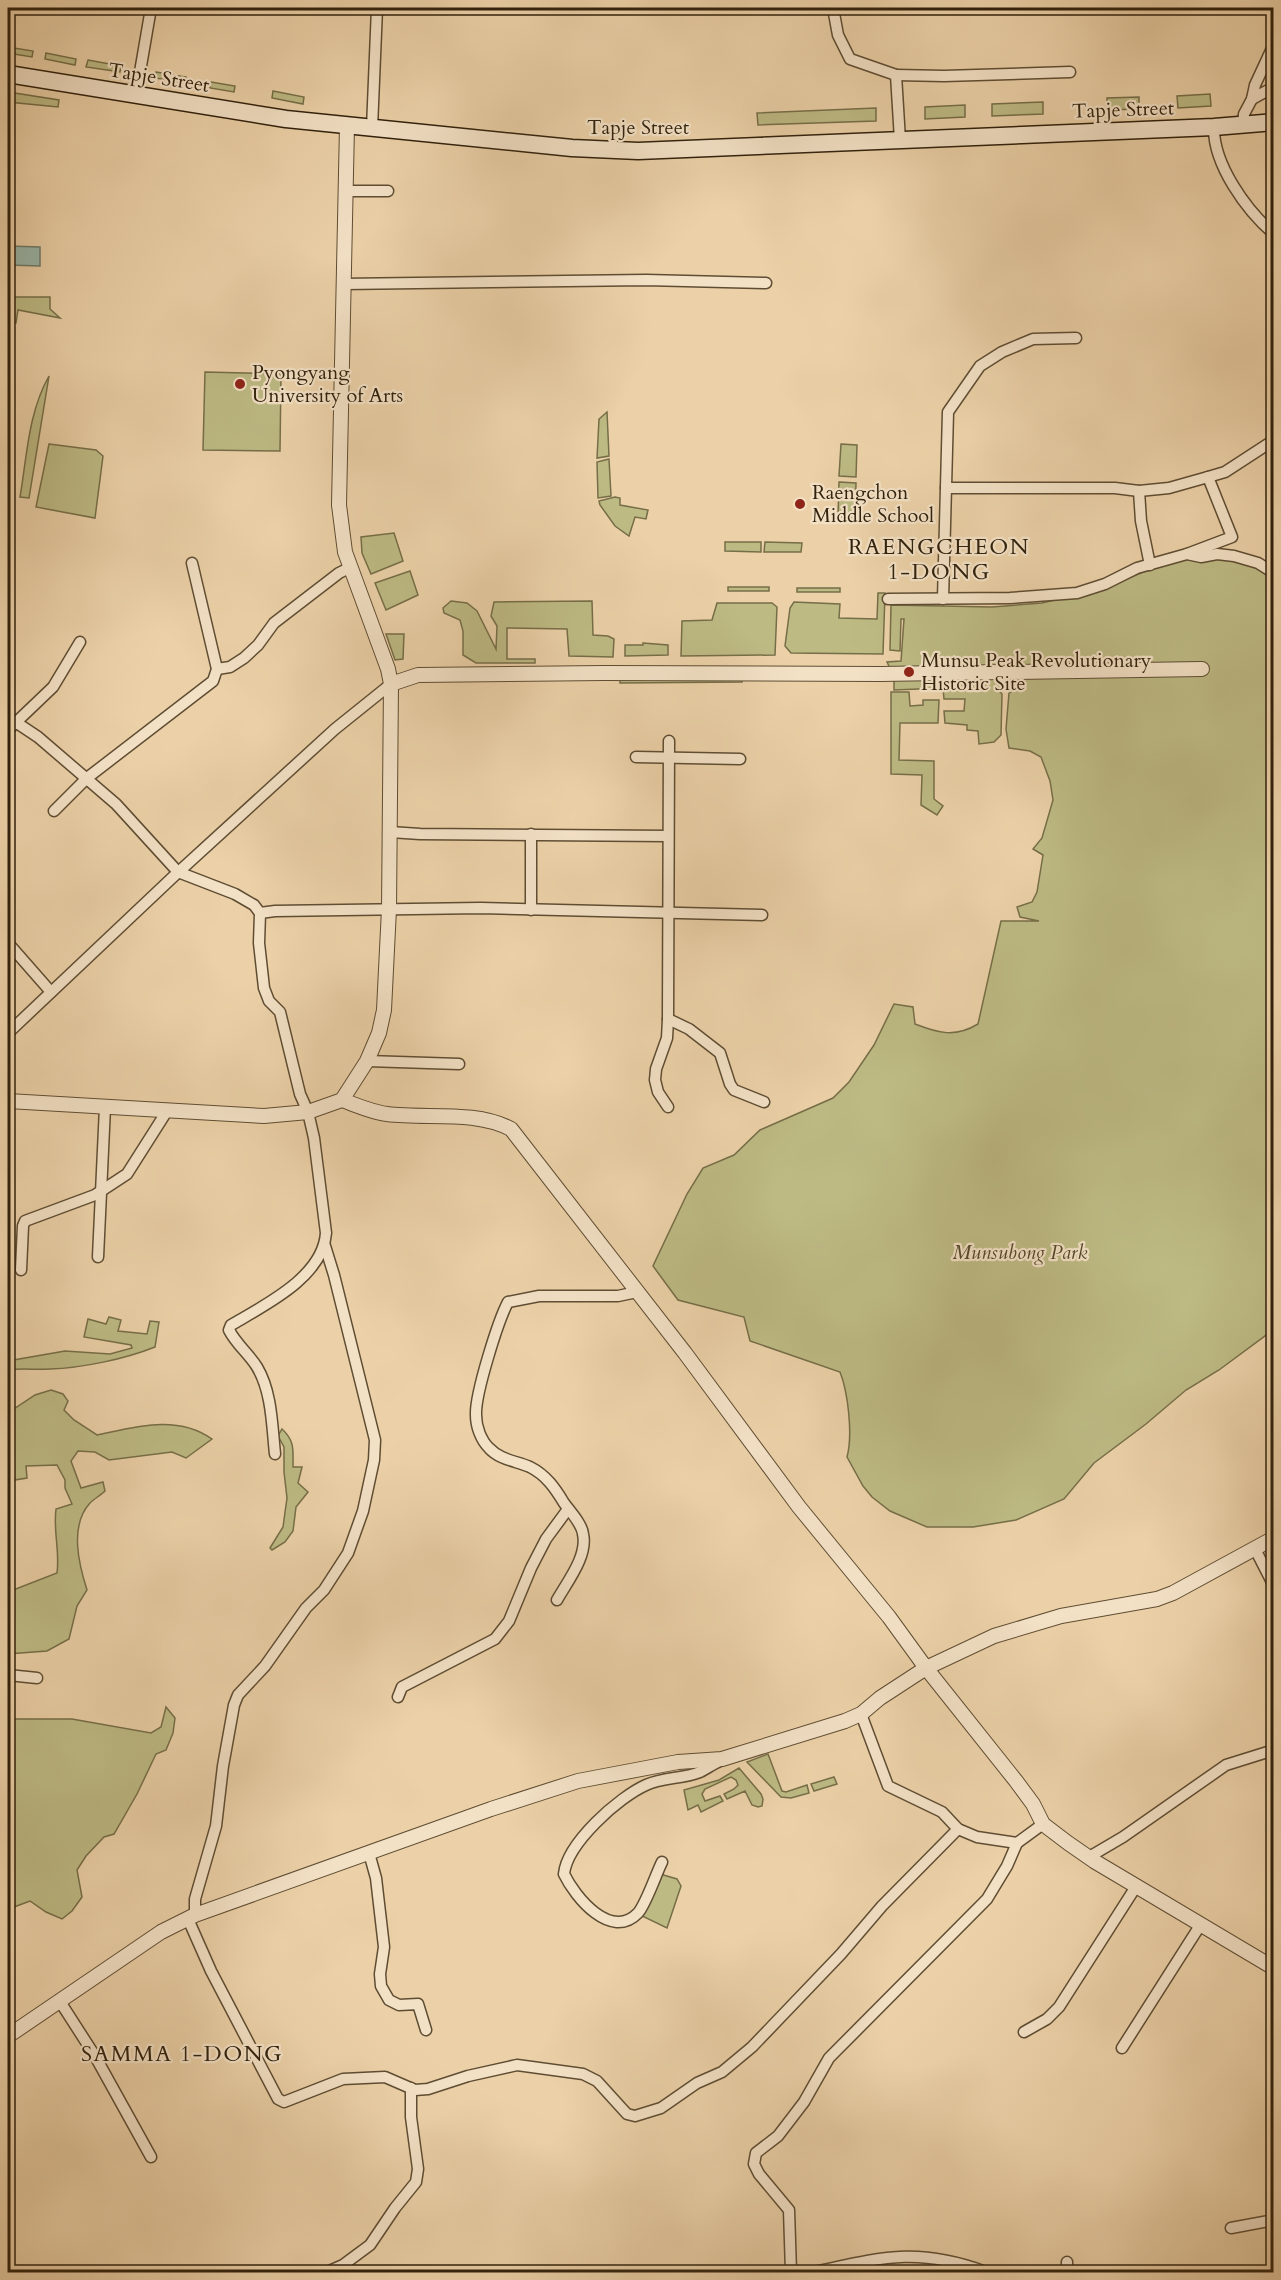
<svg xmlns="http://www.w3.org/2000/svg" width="1281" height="2280" font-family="Cardo,serif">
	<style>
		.green { fill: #bdba84; stroke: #766e48; stroke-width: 1.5 }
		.water { fill: #99b7ab; stroke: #6f7b6b; stroke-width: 1.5 }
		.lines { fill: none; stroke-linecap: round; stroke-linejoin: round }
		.minor-casing { stroke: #5f4d33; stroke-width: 13 }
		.tertiary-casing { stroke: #5f4d33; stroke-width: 16 }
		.secondary-casing { stroke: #30210c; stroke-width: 19 }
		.minor { stroke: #f3e1c6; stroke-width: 10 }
		.tertiary { stroke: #f3e1c6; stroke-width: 14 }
		.secondary { stroke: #f3e1c6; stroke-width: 16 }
		.poi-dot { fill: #8f2418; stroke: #f3e1c6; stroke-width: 2 }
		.labels { text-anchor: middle; stroke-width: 4.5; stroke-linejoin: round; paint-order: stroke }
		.street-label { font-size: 20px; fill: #30210c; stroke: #f3e1c6 }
		.poi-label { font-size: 20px; fill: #30210c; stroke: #f3e1c6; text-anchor: start }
		.park-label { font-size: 20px; font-style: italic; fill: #53472a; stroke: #f3e1c6 }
		.quarter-label { font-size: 22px; letter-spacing: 1.5px; fill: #30210c; stroke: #f3e1c6 }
	</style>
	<rect width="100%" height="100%" fill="#ecd1a8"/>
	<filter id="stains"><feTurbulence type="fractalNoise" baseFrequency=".00333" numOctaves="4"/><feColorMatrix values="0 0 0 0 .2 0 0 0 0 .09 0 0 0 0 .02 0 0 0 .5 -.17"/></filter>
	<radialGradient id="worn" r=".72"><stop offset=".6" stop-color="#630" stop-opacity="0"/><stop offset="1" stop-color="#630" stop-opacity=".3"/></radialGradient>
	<g class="green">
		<path d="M 8,47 L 33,51 L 32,57 L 8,53 Z"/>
		<path d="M 46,53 L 76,59 L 75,65 L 45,59 Z"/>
		<path d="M 88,60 L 121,66 L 120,72 L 86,67 Z"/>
		<path d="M 156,72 L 186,77 L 185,83 L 155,78 Z"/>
		<path d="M 211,82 L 235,86 L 234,92 L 210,88 Z"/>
		<path d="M 273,91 L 304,97 L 303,104 L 272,98 Z"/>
		<path d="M 8,92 L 59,100 L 58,107 L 8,102 L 11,94 Z"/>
		<path d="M 1210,94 L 1211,106 L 1178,108 L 1177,96 Z"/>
		<path d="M 1139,97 L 1139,109 L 1107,110 L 1107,98 Z"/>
		<path d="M 1043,102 L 1043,114 L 992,116 L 992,104 Z"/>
		<path d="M 965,105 L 965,117 L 925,119 L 925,107 Z"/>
		<path d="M 876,108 L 876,121 L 758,125 L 757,113 Z"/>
		<path d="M 8,297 L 50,297 L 50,309 L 60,318 L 18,310 L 16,323 L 8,322 Z"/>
		<path d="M 205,372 L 281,374 L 280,451 L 203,450 Z"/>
		<path d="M 49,376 L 29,498 L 20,497 C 27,457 28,413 49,376 Z"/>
		<path d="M 607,412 L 609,456 L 597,458 L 599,419 Z"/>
		<path d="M 49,444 L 96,450 L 103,456 L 95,518 L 36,507 Z"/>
		<path d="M 841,444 L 857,445 L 856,477 L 839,476 Z"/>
		<path d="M 609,459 L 611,496 L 598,498 L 597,462 Z"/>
		<path d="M 839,482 L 856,483 L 855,518 L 838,517 Z"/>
		<path d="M 615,497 L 620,498 L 620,505 L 648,510 L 646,519 L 635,517 L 629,536 L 615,526 L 600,505 L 599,501 Z"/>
		<path d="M 394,533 L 403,561 L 371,574 L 362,553 L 361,537 Z"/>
		<path d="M 725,542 L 761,542 L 761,552 L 725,551 Z"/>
		<path d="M 765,542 L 802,543 L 801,552 L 764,552 Z"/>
		<path d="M 1218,549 L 1273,573 L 1274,1264 L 1270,1272 L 1273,1285 L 1273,1330 L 1219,1370 L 1186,1390 L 1146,1424 L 1094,1463 L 1064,1499 L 1016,1520 L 973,1527 L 927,1527 L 890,1511 L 872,1497 L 863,1486 L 847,1457 C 853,1435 848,1392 840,1372 L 750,1341 L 744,1317 L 678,1300 L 653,1266 L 687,1194 L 703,1168 L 734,1155 L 760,1130 L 833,1098 L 849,1082 L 874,1045 L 894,1004 L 913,1007 L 915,1024 C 938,1033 955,1038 978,1024 L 1001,921 L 1039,921 L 1020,917 L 1017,907 L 1032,902 L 1037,892 L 1043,855 L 1033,849 L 1042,838 L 1053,800 L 1050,781 L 1041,757 L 1030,751 L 1009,748 L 1006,729 L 1009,693 L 1017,688 L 996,688 L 1002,694 L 1001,735 L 994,742 L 979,744 L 978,731 L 967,730 L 967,725 L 945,723 L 944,711 L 964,711 L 965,699 L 944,699 L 943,688 L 894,690 L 894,677 L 887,662 L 901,661 L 904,619 L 901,619 L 900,651 L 890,650 L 891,605 L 992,607 L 1042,603 L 1104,588 L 1163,564 Z"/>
		<path d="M 410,571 L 418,595 L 386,610 L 375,583 Z"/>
		<rect x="728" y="587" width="41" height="4"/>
		<rect x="797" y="588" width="43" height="4"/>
		<path d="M 878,593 L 885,593 L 883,654 L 791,653 L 785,646 L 790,608 L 794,602 L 840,604 L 839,618 L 877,619 Z"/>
		<path d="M 451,601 L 467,603 L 477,611 L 496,649 L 497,626 L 491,616 L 494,602 L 592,601 L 593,635 L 608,636 L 614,639 L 613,657 L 569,656 L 567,629 L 507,628 L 507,659 L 535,659 L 535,663 L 476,663 L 463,655 L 463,631 L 460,620 L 444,613 L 443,608 Z"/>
		<path d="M 717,603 L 772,603 L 777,607 L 775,655 L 681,656 L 682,621 L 712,620 Z"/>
		<path d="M 386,634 L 404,634 L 403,659 L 395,660 Z"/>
		<path d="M 643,643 L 668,645 L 668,655 L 625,656 L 625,645 L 643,645 Z"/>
		<path d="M 620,679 L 742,679 L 742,682 L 620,683 Z"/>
		<path d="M 891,692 L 909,692 L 910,706 L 923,705 L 923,700 L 939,700 L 938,723 L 900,723 L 899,760 L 934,761 L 934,799 L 943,806 L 937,815 L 921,805 L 922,775 L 891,774 Z"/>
		<path d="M 109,1317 L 121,1320 L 118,1331 L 147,1334 L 150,1321 L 159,1322 L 155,1347 C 125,1359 82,1368 50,1369 C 35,1370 22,1368 8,1370 L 8,1361 L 65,1351 L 110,1354 L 132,1348 L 131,1345 L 84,1337 L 88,1319 L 106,1324 Z"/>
		<path d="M 51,1390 L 63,1394 L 68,1401 L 64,1410 L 74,1420 L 97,1435 C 135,1427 177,1414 212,1439 L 186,1458 L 172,1452 L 109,1460 L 95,1452 L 78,1451 L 71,1461 L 81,1488 L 103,1482 L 105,1491 C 101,1495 94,1499 90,1503 C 69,1526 79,1565 87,1590 L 77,1606 L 69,1639 L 47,1651 L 8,1654 L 8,1592 L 57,1573 C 60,1551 53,1531 56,1509 L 72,1504 L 65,1488 L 65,1480 L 57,1465 L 26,1466 L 27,1478 L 8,1481 L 8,1413 L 35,1395 Z"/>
		<path d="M 282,1429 C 295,1441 293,1450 293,1467 L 302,1467 L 298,1483 L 308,1492 L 296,1507 L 293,1531 L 285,1542 L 272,1550 L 270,1548 L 283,1527 L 287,1498 L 284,1472 L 284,1447 L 278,1436 Z"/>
		<path d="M 166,1707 L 175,1718 L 173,1733 L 166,1750 L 156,1754 L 137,1794 L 114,1834 L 104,1837 L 86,1856 L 77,1870 L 82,1897 L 72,1911 L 62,1919 L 46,1912 L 30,1901 L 14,1907 L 8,1912 L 8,1713 L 12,1719 L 72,1719 L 151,1733 L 161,1727 Z"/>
		<path d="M 768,1754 L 782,1791 L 786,1792 L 807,1785 L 809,1793 L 791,1798 L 781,1797 L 747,1762 Z"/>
		<path d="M 739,1768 L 761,1794 L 763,1799 L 762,1806 L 758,1807 L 752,1805 L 745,1791 L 727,1799 L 724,1794 L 734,1789 L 738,1785 L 736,1780 L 731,1777 L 705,1789 L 702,1794 L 705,1801 L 720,1796 L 723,1801 L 701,1812 L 698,1805 L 688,1810 L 684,1790 L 719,1780 Z"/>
		<path d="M 834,1777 L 837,1784 L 814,1791 L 811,1784 Z"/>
		<path d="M 660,1874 L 677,1879 L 681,1886 L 667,1928 L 640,1915 Z"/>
	</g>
	<path class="water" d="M 8,246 L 40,247 L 40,266 L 8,265 Z"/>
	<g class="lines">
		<defs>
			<g id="minor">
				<path d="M 833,8 L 838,35 L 850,59 L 896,75 L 900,140"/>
				<path d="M 896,75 L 944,76 L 1070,72"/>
				<path d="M 136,95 L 151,8"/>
				<path d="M 1252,99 L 1274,87"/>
				<path d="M 1243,125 L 1244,114 L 1252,99 L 1255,85 L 1274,44"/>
				<path d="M 1214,127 C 1213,164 1246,210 1274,234"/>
				<path d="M 372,128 L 377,8"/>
				<path d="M 345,191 L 388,191"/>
				<path d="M 343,284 L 646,280 L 766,283"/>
				<path d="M 946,488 L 1115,488 L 1139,491 L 1169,488 L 1208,477 L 1225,472 L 1268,444"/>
				<path d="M 1139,491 L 1141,521 L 1150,565"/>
				<path d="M 1187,554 L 1232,537 L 1208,477"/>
				<path d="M 888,599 L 1010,598 L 1077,593 L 1105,584 L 1137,568 L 1187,554 L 1201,557 L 1217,554 L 1234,556 L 1258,563 L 1274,573"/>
				<path d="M 943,599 L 948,412 L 980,366 L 1002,352 L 1033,339 L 1076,338"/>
				<path d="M 217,669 L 230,667 L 244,658 L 258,645 L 274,623 L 339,573 L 351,567"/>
				<path d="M 8,717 L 38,737 L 116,804 L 178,872 L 235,894 L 254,905 L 260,913 L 259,943 L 264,988 L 269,1001 L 280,1012 L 300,1094 L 308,1112 L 314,1138 L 326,1233 C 323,1277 265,1305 231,1325 L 229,1330 C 236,1344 249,1354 257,1367 C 272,1392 272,1426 275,1454"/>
				<path d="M 8,730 L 53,687 L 80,642"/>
				<path d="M 636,757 L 740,759"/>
				<path d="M 54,811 L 87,778 L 213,681 L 217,669 L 192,563"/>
				<path d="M 390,832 L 420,834 L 668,836"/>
				<path d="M 531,910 L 531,834"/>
				<path d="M 260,913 L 275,911 L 481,908 L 762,915"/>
				<path d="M 8,943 L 51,992"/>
				<path d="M 668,1019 L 689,1029 L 720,1053 L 730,1084 L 734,1090 L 764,1102"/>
				<path d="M 8,1033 L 173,877 L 335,729 L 391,684"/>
				<path d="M 367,1061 L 459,1064"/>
				<path d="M 668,1107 L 658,1092 L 655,1080 L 656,1069 L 667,1038 L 668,1019 L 669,741"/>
				<path d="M 98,1257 L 105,1107"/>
				<path d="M 21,1270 L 23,1226 L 25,1221 L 95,1195 L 127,1174 L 167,1111"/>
				<path d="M 1255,1549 L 1274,1586"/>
				<path d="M 557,1600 C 567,1582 588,1556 583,1534 C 582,1524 570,1511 564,1503 C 555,1488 546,1475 530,1467 C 516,1461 500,1460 489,1448 C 481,1440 476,1427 476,1415 C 475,1394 498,1321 508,1302 L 539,1296 L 618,1296 L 637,1292"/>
				<path d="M 8,1675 L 37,1678"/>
				<path d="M 398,1697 L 402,1687 L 495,1639 L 509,1621 L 531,1568 L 546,1539 L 568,1509"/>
				<path d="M 861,1714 L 888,1786 L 942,1812 L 958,1829 L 977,1837 L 1017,1843 L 1043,1824"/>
				<path d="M 369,1853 L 376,1878 L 384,1947 L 380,1974 L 381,1986 L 389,2000 L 399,2005 L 418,2004 L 426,2030"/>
				<path d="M 1089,1857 L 1123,1837 L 1226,1765 L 1274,1750"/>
				<path d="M 662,1862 C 656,1874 646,1904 638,1913 C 611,1941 575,1897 564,1874 C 567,1843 619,1797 646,1785 C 663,1777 683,1779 700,1772 C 706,1769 713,1764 720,1761"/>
				<path d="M 195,1915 L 195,1899 L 216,1826 L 223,1766 L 234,1705 L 238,1695 L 265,1666 L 306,1608 L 324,1590 L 348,1553 L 363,1511 L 374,1460 L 375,1440 L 334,1275 L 325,1246"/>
				<path d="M 188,1919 L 211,1971 L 278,2099 L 284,2102 L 343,2079 L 385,2077 L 415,2090 L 428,2089 L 468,2076 L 517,2065 L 583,2074 L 597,2081 L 627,2114 L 635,2116 L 661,2108 L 697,2083 L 722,2072 L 752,2047 L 841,1954 L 882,1906 L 958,1829"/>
				<path d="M 59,2000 L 95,2056 L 151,2157"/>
				<path d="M 1024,2032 L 1047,2019 L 1059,2007 L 1137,1885"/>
				<path d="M 1122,2048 L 1201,1924"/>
				<path d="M 1231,2228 L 1274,2220"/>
				<path d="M 327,2272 L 343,2265 L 370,2245 L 395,2208 L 416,2182 L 418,2169 L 411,2117 L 411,2088"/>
				<path d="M 791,2272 L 789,2210 L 759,2174 L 754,2164 L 756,2153 L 778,2136 L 804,2102 L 829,2058 L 987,1899 L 1007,1866 L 1017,1843"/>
				<path d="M 815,2272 C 883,2257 918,2247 986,2272"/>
				<path d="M 1067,2272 L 1067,2262"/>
			</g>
			<g id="tertiary">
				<path d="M 391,684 L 418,675 L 604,673 L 881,674 L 1202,669"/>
				<path d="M 342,1100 C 356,1105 372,1112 387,1114 C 427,1119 475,1110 511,1129 L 685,1353 L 799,1507 L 889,1617 L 926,1668 L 1016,1781 L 1033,1804 L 1043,1824 L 1068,1843 L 1094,1861 L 1274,1968"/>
				<path d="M 8,1101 L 264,1116 L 308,1112 L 342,1100 L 367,1061 L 379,1033 L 384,1010 L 389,909 L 391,684 L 388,669 L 345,552 L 339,505 L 347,126"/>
				<path d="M 8,2036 L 161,1932 L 195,1915 L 491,1809 L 578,1781 L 678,1762 L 722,1759 L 845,1721 L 861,1714 L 880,1698 L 926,1668 L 994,1636 L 1061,1616 L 1157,1599 L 1173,1593 L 1274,1538"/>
			</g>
			<path id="secondary" d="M 8,74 L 286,119 L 572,148 L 638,151 L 1214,127 L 1274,122"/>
		</defs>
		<use href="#minor" class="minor-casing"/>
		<use href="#tertiary" class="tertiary-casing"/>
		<use href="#secondary" class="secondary-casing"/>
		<use href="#minor" class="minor"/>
		<use href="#tertiary" class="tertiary"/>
		<use href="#secondary" class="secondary"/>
	</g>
	<g class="poi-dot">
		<circle cx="240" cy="384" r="6"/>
		<circle cx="800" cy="504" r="6"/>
		<circle cx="909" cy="672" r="6"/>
	</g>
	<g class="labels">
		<g class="street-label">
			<text transform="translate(159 77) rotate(9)" y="7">Tapje Street</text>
			<text transform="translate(1123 109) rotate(-2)" y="7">Tapje Street</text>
			<text x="638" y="134">Tapje Street</text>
		</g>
		<g class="poi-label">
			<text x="252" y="379">Pyongyang<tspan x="252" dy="23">University of Arts</tspan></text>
			<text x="812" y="499">Raengchon<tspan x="812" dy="23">Middle School</tspan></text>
			<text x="921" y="667">Munsu Peak Revolutionary<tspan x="921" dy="23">Historic Site</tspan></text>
		</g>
		<g class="park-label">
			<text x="1020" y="1259">Munsubong Park</text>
		</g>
		<g class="quarter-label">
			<text x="939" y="554">RAENGCHEON<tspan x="939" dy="25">1-DONG</tspan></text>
			<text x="182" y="2061">SAMMA 1-DONG</text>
		</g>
	</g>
	<rect width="1281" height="2280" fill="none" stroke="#ecd1a8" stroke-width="30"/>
	<rect x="9" y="9" width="1263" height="2262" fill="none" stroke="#30210c" stroke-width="3"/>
	<rect x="15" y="15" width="1251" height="2250" fill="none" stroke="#30210c" stroke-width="1.5"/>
	<rect width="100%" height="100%" filter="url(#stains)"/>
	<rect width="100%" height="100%" fill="url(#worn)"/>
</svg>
